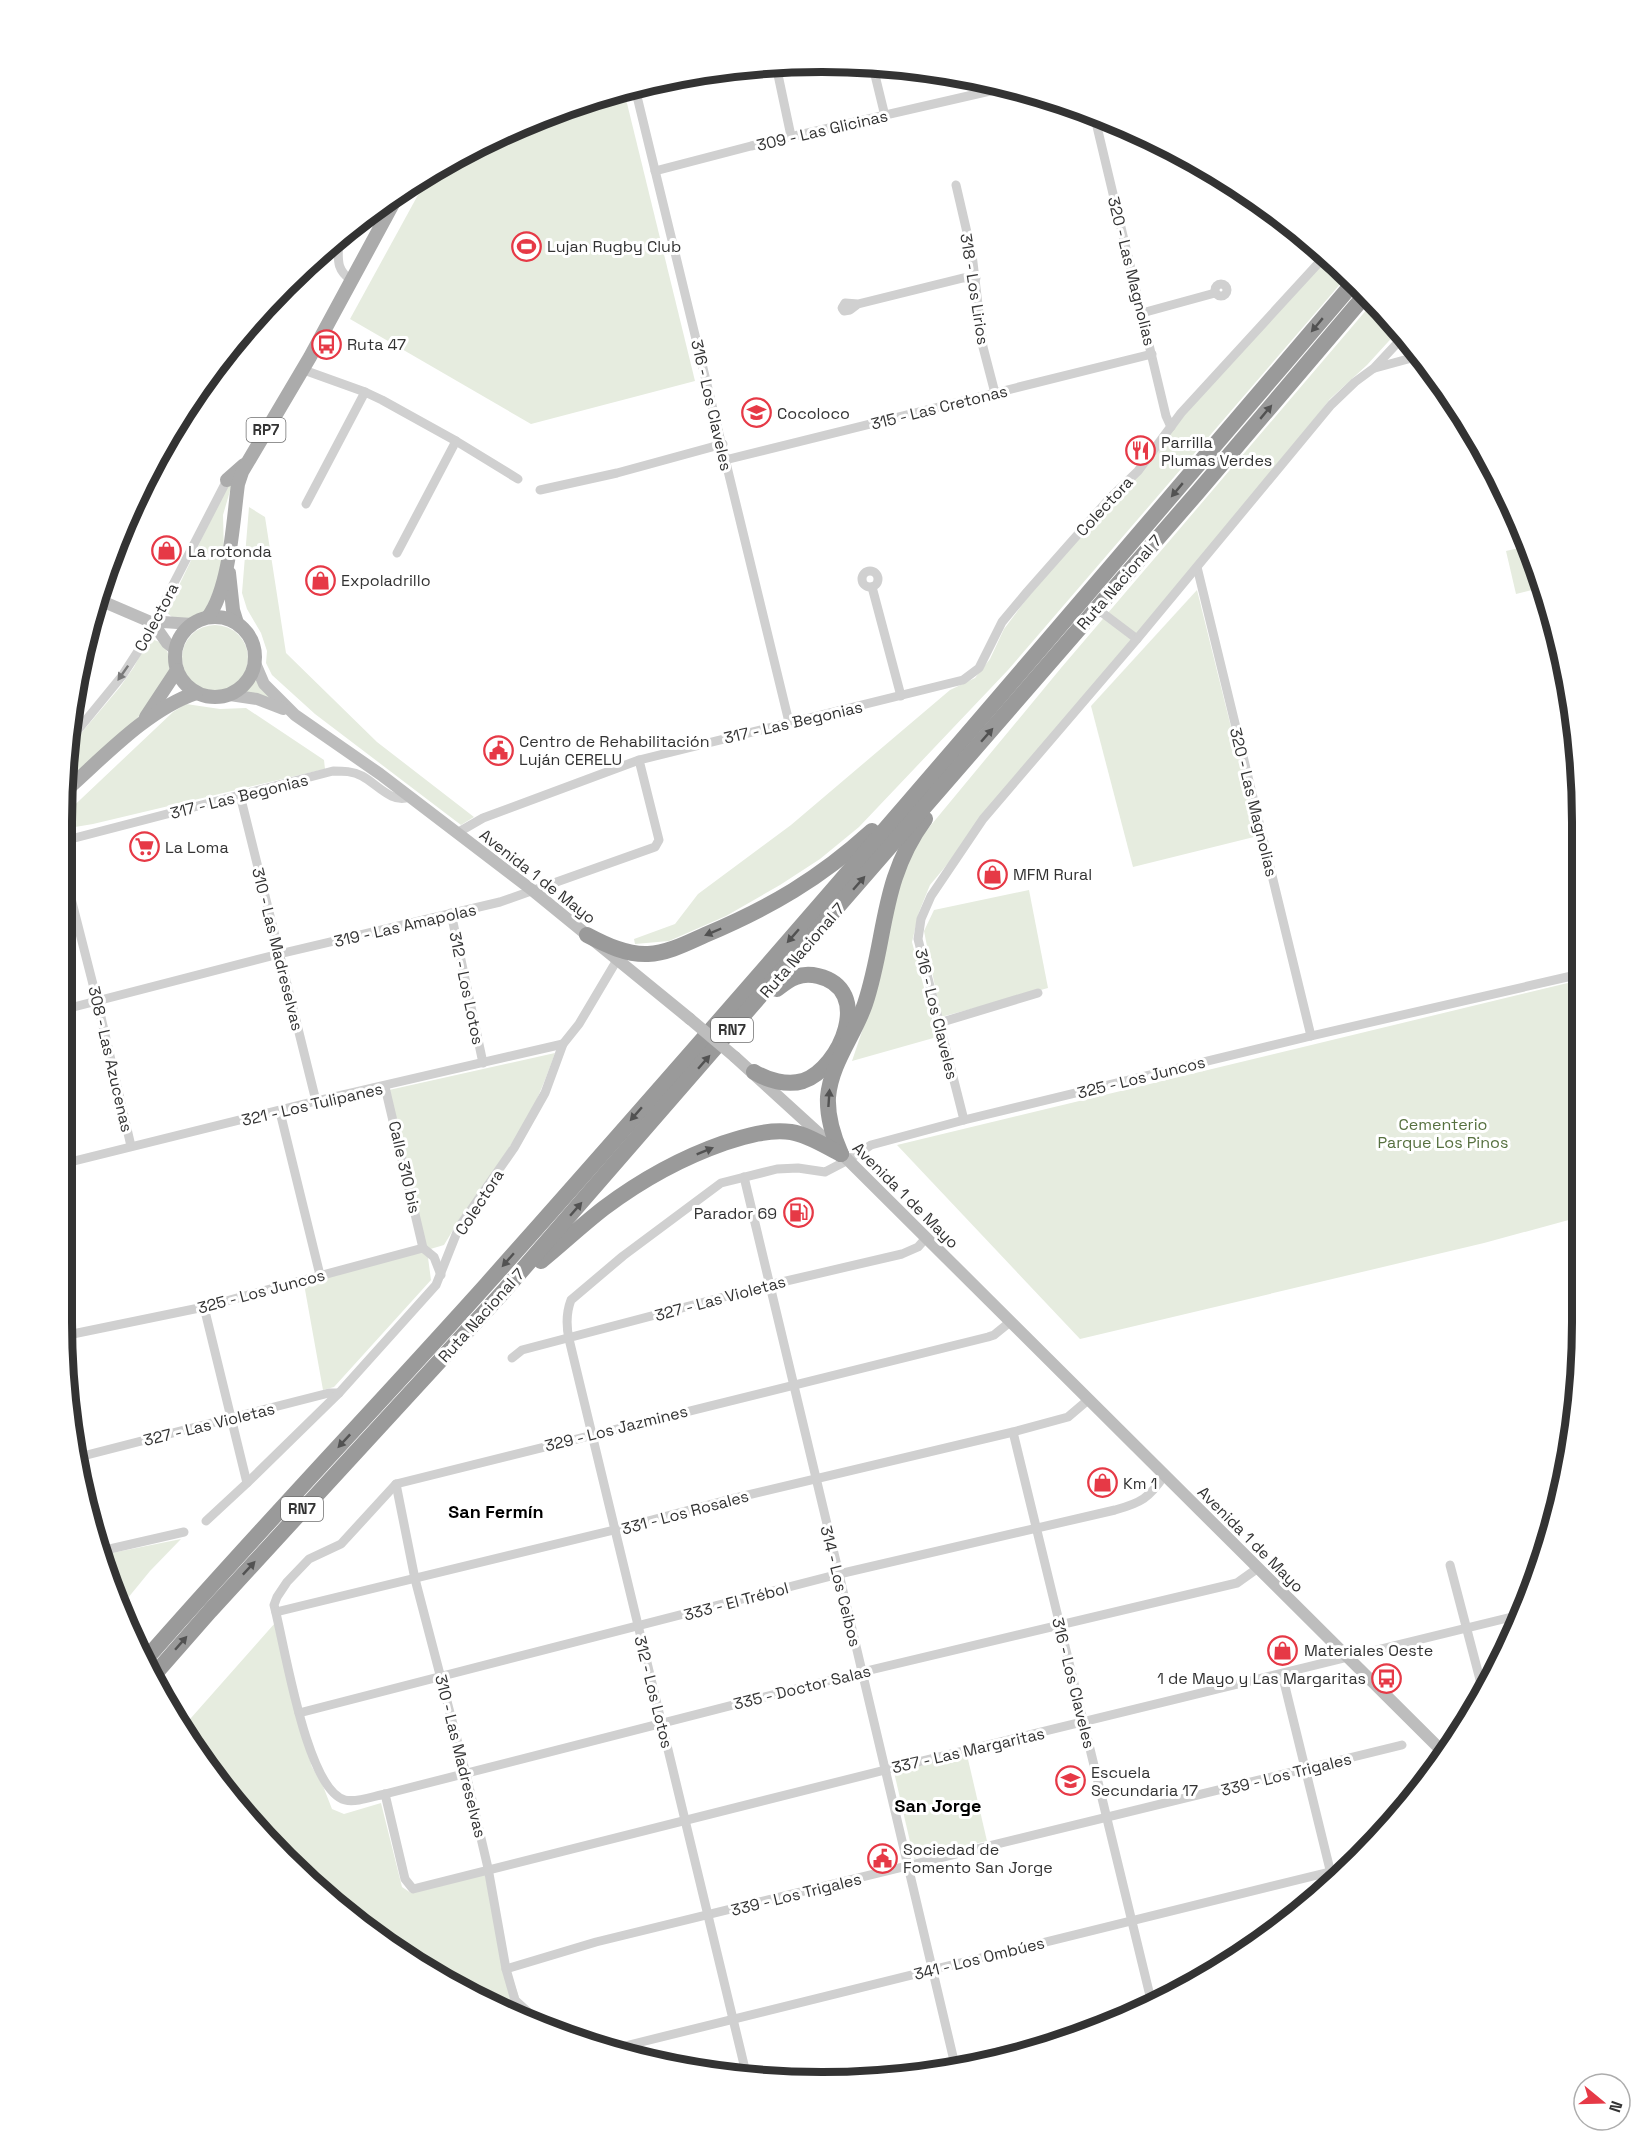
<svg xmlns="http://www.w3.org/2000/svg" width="1644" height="2144" font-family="'Space Grotesk',sans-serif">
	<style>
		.green { fill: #e6ecdf }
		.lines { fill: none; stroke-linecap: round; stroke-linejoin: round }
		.street { stroke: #d0d0d0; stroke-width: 9 }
		.secondary { stroke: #bdbdbd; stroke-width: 12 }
		.primary { stroke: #ababab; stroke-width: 14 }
		.highway { stroke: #9a9a9a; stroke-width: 16 }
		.secondary-bridge { stroke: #bdbdbd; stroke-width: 12 }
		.oneway { fill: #525252 }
		.oneway2 { fill: #7a7a7a }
		.labels { text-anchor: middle; stroke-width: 6; stroke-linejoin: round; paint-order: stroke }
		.shield { fill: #fff; stroke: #707070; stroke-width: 1.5 }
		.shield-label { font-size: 15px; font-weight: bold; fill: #333 }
		.street-label { font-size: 16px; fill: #333; stroke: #fff }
		.poi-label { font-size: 16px; fill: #333; stroke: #fff; text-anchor: start }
		.park-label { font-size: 16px; fill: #56703f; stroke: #fff }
		.neighbourhood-label { font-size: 18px; font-weight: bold; fill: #000; stroke: #fff }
		.rim { fill: none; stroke: #333; stroke-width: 8 }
	</style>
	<rect width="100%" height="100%" fill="#fff"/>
	<g class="green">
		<path d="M 624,91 L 695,381 L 531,424 L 350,319 L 430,173 L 531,119 Z"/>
		<path d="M 1328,258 L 1348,275 L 1008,670 L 859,827 L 820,859 L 780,885 L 726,916 L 669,941 L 635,944 L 634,939 L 675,924 L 698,894 L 791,825 L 950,690 L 975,678 L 990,659 L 1004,629 L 1038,584 L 1187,410 Z"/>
		<path d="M 1374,301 L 1398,331 L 1367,365 L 1330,399 L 1260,489 L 930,885 L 919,912 L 912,942 L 937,1037 L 852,1061 L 878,984 L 894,891 L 917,842 L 1061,668 Z"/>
		<path d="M 230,480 L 232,484 L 223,515 L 224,553 L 220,576 L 204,613 L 199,617 L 188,619 L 172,617 L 166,612 L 169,606 Z"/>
		<path d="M 249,507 L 265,517 L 286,653 L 377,742 L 474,817 L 461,825 L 315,714 L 272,675 L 266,663 L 267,651 L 261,633 L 247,609 L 242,593 Z"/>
		<path d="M 1527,546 L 1542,577 L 1544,587 L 1516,594 L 1506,551 Z"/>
		<path d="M 1197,590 L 1258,836 L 1133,867 L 1091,706 Z"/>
		<circle cx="215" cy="658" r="33"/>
		<path d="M 154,640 C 163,642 166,648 169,656 C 180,695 90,760 63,782 L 67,750 L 120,687 L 134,667 L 143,649 Z"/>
		<path d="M 254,677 L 262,690 L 282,706 L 242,692 Z"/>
		<path d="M 186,704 L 220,709 L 246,708 L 324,760 L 325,769 L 93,824 L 63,829 L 63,816 L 173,712 Z"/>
		<path d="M 1029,890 L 1048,988 L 941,1017 L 924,931 L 934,910 Z"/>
		<path d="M 1576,981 L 1576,1218 L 1484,1243 L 1080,1339 L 897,1145 Z"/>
		<path d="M 555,1053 C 547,1075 539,1097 528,1117 C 503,1161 470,1201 444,1245 L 427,1250 L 431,1280 L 334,1387 L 323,1390 L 304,1284 L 427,1249 L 389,1090 Z"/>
		<path d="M 181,1539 L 150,1571 L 123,1604 L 102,1555 Z"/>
		<path d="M 275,1623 L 297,1719 L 312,1767 L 323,1786 L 332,1809 L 344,1814 L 381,1803 L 402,1887 L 411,1893 L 485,1874 L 495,1926 L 525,2015 L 442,1981 L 284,1860 L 183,1727 Z"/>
		<path d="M 967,1755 L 987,1841 L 914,1859 L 894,1772 Z"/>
	</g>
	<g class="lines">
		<g class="street">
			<path d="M 767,67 L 777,70 L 784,65"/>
			<path d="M 873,67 L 885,116"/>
			<path d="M 777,70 L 791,136"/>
			<path d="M 635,88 L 789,722"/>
			<path d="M 1094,114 L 1166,416 L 1171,427"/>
			<path d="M 1096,123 L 1111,119"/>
			<path d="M 655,171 L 751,146 L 990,91"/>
			<path d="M 956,185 L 972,254 L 983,347 L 995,393"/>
			<path d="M 338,237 C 340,256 333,267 351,280"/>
			<circle cx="1221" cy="290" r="6"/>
			<path d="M 858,304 L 845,303 L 842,308 L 844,311 L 850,310 L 858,304 L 963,278 L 976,278"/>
			<path d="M 1142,313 L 1215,293"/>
			<path d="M 1375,368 L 1419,356"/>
			<path d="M 301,369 L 365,392 L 382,400 L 456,441 L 518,479"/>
			<path d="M 725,460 L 1152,354"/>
			<path d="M 540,490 L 617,473 L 723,444"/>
			<path d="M 306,504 L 365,392"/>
			<path d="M 397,553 L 456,441"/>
			<path d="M 1197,567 L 1311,1036"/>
			<circle cx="870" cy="579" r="8"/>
			<path d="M 872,587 L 901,696"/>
			<path d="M 1096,608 L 1137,639"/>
			<path d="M 68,742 L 122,676 L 142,645 L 227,480"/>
			<path d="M 240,795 L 316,1101"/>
			<path d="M 457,833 L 483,818 L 639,760 L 963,680 L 979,668 L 1002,622 L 1027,592 L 1110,498 L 1138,471 L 1181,413 L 1325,256"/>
			<path d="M 63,841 L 333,771 C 343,771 353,771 362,776 C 377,784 392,804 409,797"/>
			<path d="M 63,867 L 97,1000 L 131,1146"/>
			<path d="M 451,913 L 483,1063"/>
			<path d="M 62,1010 L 279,954 L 500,902 L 655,847 L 659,840 L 639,760"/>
			<path d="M 939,1023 L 1038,993"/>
			<path d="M 385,1087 L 423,1248"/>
			<path d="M 280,1112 L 320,1275"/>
			<path d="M 964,1120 L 918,939 L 921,919 L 931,896 L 983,819 L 1137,639 L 1331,405 L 1355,382 L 1374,368 L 1403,337"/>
			<path d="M 62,1164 L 316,1101 L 563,1044"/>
			<path d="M 744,1177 C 775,1310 807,1442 839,1574 C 879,1737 915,1902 955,2065"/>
			<path d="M 204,1307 L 247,1483"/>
			<path d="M 1010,1322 L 994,1335 L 988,1337 L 396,1484 L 341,1544 L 309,1559 L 287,1582 L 277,1597 L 274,1605 C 284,1641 306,1790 345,1800 C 356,1803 374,1796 385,1794 L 862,1672 L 1237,1583 L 1258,1568"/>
			<path d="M 63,1336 L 204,1307 L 423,1248 L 434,1257 L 441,1275"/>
			<path d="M 512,1358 L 522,1350 L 769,1285 L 902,1254 L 918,1247 L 926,1238"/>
			<path d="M 1013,1432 L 1152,2004"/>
			<path d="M 79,1457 L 329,1393 L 339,1393"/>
			<path d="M 396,1484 L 415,1579 L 466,1774 L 488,1868 L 506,1969 L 515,2000 L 537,2020"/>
			<path d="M 84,1492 L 94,1535"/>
			<path d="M 206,1521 L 247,1483 L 339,1393 L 436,1285 L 459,1227 L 514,1148 L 545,1093 L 563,1044 L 579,1024 L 617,960"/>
			<path d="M 101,1551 L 184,1532"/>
			<path d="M 1450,1565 L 1483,1691"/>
			<path d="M 276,1612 L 614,1530 L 731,1499 L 1013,1432 L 1068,1417 L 1088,1400"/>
			<path d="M 1282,1674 L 1333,1882"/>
			<path d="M 299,1713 L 839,1574 L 1115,1510 C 1141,1503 1149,1498 1164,1476"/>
			<path d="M 1441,1751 L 1446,1745 L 1458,1737"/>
			<path d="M 385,1794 L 405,1879 L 413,1889 L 885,1770 L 1524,1614"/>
			<path d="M 506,1969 L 596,1942 L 1402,1745"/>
			<path d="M 609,2050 C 856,1990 1103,1926 1350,1867"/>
			<path d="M 927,2069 L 1114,2024"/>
			<path d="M 746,2073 L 569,1339 C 566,1325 566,1313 571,1300 L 623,1256 L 721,1183 L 777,1169 L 798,1168 L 825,1172 L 848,1160 L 871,1145 L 964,1120 L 1311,1036 L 1576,975"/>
		</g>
		<g class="secondary">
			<path d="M 97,599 L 153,623 L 163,622 L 192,624"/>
			<path d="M 153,623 L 167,643 L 176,650"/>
			<path d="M 255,663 L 264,684 L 295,715 L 380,774 L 532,890 L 690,1019"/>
			<path d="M 230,695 L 257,699 L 283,709"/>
			<path d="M 735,1057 L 848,1160 L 1446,1755"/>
		</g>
		<g class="primary">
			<path d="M 227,480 L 244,465"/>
			<path d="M 229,573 L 233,610 L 237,623"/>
			<circle cx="215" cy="657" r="40"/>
			<path d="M 208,617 C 230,587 233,521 238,484 L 242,472 L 310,357 L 401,189"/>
			<path d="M 146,717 L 177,670"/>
			<path d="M 63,793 C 102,759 146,710 196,693"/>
		</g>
		<g class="highway">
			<path d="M 587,935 C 606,945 627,955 648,954 C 668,953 687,943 705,935 C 771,907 819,879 872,831"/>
			<path d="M 754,1072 C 767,1080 787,1086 803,1081 C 841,1068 874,989 818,976 C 801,972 790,978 777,989"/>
			<path d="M 841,1154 C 833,1136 827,1117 828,1097 C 831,1063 854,1036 865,1004 C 887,938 880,880 925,819"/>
			<path d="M 541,1261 C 562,1244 582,1225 604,1208 C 640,1181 681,1158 724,1143 C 746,1136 768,1129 791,1132 C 809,1135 825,1146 841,1154"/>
			<path d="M 146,1659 C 257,1532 374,1410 487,1284 C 781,954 1068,617 1355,281"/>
			<path d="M 153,1676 L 210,1611 L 503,1292 L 1197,493 L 1367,293"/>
		</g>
		<path class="secondary-bridge" d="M 690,1019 L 735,1057"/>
	</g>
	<defs><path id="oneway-solid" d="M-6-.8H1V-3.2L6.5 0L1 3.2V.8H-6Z" transform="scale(1.5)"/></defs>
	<g class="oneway">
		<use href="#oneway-solid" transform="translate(1317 325) rotate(130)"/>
		<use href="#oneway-solid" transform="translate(1266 412) rotate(-50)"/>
		<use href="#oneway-solid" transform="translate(1177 490) rotate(130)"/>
		<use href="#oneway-solid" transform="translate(987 735) rotate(-49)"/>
		<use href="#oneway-solid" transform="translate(859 883) rotate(-49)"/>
		<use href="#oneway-solid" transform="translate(713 932) rotate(157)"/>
		<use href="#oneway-solid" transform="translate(793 936) rotate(131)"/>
		<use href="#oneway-solid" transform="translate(704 1062) rotate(-49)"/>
		<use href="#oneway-solid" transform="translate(829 1098) rotate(-86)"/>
		<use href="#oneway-solid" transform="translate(636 1114) rotate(131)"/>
		<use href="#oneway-solid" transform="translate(705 1151) rotate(-22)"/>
		<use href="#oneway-solid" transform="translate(576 1209) rotate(-49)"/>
		<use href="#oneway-solid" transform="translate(508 1260) rotate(131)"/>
		<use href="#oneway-solid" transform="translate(344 1441) rotate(133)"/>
		<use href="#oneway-solid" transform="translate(249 1568) rotate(-47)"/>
		<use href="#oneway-solid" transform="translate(181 1643) rotate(-49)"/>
	</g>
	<use class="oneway2" href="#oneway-solid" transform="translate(123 673) rotate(125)"/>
	<defs>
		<symbol id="stadium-ring" viewBox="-11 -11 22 22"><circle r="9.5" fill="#fff" stroke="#e63946" stroke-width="1.5"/><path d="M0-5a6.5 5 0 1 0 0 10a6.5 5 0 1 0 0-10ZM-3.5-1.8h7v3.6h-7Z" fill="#e63946"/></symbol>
		<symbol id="bus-ring" viewBox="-11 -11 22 22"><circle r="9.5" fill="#fff" stroke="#e63946" stroke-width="1.5"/><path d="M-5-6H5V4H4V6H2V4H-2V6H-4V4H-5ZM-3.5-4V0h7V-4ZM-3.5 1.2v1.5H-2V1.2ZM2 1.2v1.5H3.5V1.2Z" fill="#e63946"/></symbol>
		<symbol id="school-ring" viewBox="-11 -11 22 22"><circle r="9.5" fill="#fff" stroke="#e63946" stroke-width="1.5"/><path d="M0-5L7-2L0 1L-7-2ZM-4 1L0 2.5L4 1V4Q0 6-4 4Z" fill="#e63946"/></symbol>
		<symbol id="restaurant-ring" viewBox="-11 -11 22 22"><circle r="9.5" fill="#fff" stroke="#e63946" stroke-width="1.5"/><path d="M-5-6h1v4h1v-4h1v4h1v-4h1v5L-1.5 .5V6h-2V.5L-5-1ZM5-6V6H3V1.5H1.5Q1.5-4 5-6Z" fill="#e63946"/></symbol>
		<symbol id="shop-ring" viewBox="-11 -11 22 22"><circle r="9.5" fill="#fff" stroke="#e63946" stroke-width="1.5"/><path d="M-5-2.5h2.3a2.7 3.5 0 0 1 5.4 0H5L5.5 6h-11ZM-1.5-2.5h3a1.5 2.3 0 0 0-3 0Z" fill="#e63946"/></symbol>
		<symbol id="civic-ring" viewBox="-11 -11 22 22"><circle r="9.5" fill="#fff" stroke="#e63946" stroke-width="1.5"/><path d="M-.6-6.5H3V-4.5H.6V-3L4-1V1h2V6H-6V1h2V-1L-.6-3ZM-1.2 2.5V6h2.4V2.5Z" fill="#e63946"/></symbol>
		<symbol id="supermarket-ring" viewBox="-11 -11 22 22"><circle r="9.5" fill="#fff" stroke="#e63946" stroke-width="1.5"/><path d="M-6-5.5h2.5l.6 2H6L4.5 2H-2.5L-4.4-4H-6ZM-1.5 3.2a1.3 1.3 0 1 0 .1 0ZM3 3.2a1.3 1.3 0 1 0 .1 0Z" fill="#e63946"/></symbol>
		<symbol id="fuel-ring" viewBox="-11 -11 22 22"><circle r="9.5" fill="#fff" stroke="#e63946" stroke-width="1.5"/><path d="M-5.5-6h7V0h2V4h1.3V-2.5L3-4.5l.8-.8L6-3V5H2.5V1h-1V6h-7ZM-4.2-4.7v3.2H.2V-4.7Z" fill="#e63946"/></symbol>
	</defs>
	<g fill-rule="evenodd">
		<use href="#stadium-ring" x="510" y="230" width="33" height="33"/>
		<use href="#bus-ring" x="310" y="328" width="33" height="33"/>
		<use href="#school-ring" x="740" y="396" width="33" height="33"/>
		<use href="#restaurant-ring" x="1124" y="434" width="33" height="33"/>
		<use href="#shop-ring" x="150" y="534" width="33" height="33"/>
		<use href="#shop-ring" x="304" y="564" width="33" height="33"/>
		<use href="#civic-ring" x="482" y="734" width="33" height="33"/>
		<use href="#supermarket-ring" x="128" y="830" width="33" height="33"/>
		<use href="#shop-ring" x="976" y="858" width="33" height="33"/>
		<use href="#fuel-ring" x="782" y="1196" width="33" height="33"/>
		<use href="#shop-ring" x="1086" y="1466" width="33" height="33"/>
		<use href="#shop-ring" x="1266" y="1634" width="33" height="33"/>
		<use href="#bus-ring" x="1370" y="1662" width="33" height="33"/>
		<use href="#school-ring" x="1054" y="1764" width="33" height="33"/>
		<use href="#civic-ring" x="866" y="1842" width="33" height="33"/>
	</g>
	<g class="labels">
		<g class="shield">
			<rect x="246.5" y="418" width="39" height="24" rx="4.5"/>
			<rect x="711" y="1018" width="42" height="24" rx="4.5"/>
			<rect x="281" y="1497" width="42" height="24" rx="4.5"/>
		</g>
		<g class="shield-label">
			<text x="266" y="435">RP7</text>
			<text x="732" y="1035">RN7</text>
			<text x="302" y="1514">RN7</text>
		</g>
		<g class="street-label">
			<text transform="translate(822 130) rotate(-13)" y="6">309 - Las Glicinas</text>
			<text transform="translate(1132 271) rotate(76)" y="6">320 - Las Magnolias</text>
			<text transform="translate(975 289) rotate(81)" y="6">318 - Los Lirios</text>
			<text transform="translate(712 405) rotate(77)" y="6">316 - Los Claveles</text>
			<text transform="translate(939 407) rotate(-14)" y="6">315 - Las Cretonas</text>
			<text transform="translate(1104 506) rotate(-47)" y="6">Colectora</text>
			<text transform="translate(1119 582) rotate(-49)" y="6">Ruta Nacional 7</text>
			<text transform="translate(156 617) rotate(-62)" y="6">Colectora</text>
			<text transform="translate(793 722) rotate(-13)" y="6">317 - Las Begonias</text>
			<text transform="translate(239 796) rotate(-14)" y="6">317 - Las Begonias</text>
			<text transform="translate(1254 802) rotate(76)" y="6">320 - Las Magnolias</text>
			<text transform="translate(538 876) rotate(38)" y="6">Avenida 1 de Mayo</text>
			<text transform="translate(405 925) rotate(-13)" y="6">319 - Las Amapolas</text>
			<text transform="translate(278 949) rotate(76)" y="6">310 - Las Madreselvas</text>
			<text transform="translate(802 950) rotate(-49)" y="6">Ruta Nacional 7</text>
			<text transform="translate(467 988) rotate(78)" y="6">312 - Los Lotos</text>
			<text transform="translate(937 1014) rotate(76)" y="6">316 - Los Claveles</text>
			<text transform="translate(111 1059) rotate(77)" y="6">308 - Las Azucenas</text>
			<text transform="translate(1141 1077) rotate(-14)" y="6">325 - Los Juncos</text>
			<text transform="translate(312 1104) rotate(-13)" y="6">321 - Los Tulipanes</text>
			<text transform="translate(405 1167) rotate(77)" y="6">Calle 310 bis</text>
			<text transform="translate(906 1195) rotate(45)" y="6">Avenida 1 de Mayo</text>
			<text transform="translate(479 1202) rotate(-57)" y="6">Colectora</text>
			<text transform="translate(261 1291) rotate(-15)" y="6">325 - Los Juncos</text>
			<text transform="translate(720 1298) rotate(-15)" y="6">327 - Las Violetas</text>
			<text transform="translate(481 1315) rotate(-48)" y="6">Ruta Nacional 7</text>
			<text transform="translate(209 1424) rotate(-14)" y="6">327 - Las Violetas</text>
			<text transform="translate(616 1428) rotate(-14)" y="6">329 - Los Jazmines</text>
			<text transform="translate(685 1512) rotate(-15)" y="6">331 - Los Rosales</text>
			<text transform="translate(1251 1539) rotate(45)" y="6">Avenida 1 de Mayo</text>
			<text transform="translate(841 1586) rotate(76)" y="6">314 - Los Ceibos</text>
			<text transform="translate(736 1601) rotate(-15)" y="6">333 - El Trébol</text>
			<text transform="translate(1074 1683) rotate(76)" y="6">316 - Los Claveles</text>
			<text transform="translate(802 1687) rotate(-14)" y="6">335 - Doctor Salas</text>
			<text transform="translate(654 1692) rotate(76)" y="6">312 - Los Lotos</text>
			<text transform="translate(968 1750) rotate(-13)" y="6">337 - Las Margaritas</text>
			<text transform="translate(461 1756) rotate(76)" y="6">310 - Las Madreselvas</text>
			<text transform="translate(1286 1774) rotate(-14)" y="6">339 - Los Trigales</text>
			<text transform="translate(796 1894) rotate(-14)" y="6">339 - Los Trigales</text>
			<text transform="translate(979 1958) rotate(-14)" y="6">341 - Los Ombúes</text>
		</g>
		<g class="poi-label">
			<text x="547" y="252">Lujan Rugby Club</text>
			<text x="347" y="350">Ruta 47</text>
			<text x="777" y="419">Cocoloco</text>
			<text x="1161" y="448">Parrilla<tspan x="1161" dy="18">Plumas Verdes</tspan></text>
			<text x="188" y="557">La rotonda</text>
			<text x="341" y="586">Expoladrillo</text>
			<text x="519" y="747">Centro de Rehabilitación<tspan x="519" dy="18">Luján CERELU</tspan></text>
			<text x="165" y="853">La Loma</text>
			<text x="1013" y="880">MFM Rural</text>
			<text x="777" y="1219" text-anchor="end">Parador 69</text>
			<text x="1123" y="1489">Km 1</text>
			<text x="1304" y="1656">Materiales Oeste</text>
			<text x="1366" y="1684" text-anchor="end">1 de Mayo y Las Margaritas</text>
			<text x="1091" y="1778">Escuela<tspan x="1091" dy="18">Secundaria 17</tspan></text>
			<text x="903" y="1855">Sociedad de<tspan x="903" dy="18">Fomento San Jorge</tspan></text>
		</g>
		<g class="park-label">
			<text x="1443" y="1130">Cementerio<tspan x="1443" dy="18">Parque Los Pinos</tspan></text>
		</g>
		<g class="neighbourhood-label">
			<text x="496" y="1518">San Fermín</text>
			<text x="938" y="1812">San Jorge</text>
		</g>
	</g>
	<path d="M0 0H1644V2144H0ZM822 72H822A750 750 0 0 1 1572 822V1322A750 750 0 0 1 822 2072H822A750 750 0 0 1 72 1322V822A750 750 0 0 1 822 72Z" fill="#fff" fill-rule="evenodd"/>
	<path class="rim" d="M822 72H822A750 750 0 0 1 1572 822V1322A750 750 0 0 1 822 2072H822A750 750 0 0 1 72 1322V822A750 750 0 0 1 822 72Z"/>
	<g transform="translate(1602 2102) rotate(109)"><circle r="28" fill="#ffffff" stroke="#adadad" stroke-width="1.5"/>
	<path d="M0-4.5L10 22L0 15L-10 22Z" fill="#e63946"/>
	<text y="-9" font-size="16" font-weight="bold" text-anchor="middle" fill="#333333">N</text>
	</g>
</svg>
